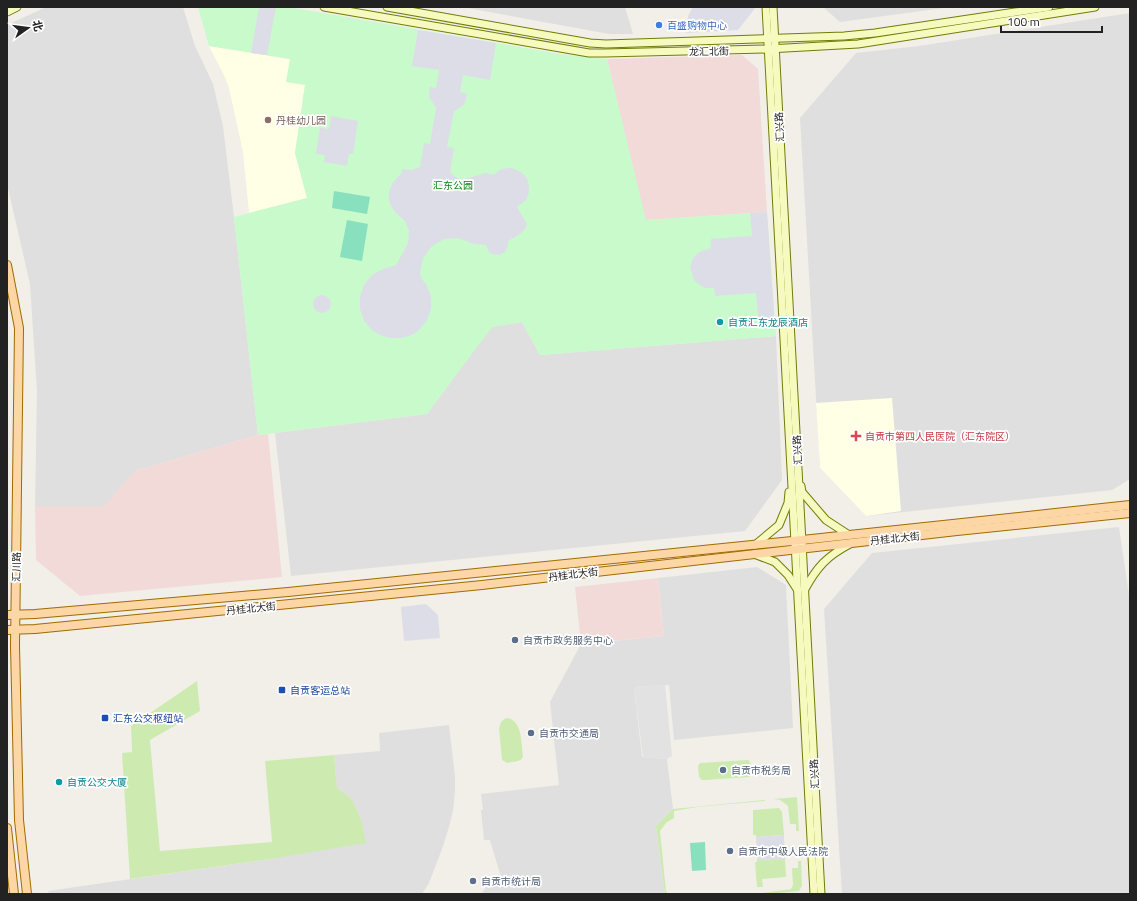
<svg xmlns="http://www.w3.org/2000/svg" width="1137" height="901" font-family="'Titillium Web','Noto Sans SC',sans-serif">
	<style>
		.residential { fill: #e0dfdf }
		.commercial { fill: #f2dad9 }
		.education { fill: #ffffe5 }
		.grass { fill: #cdebb0 }
		.park { fill: #c8facc }
		.pitch { fill: #88e0be }
		.parking { fill: #e2e2e2 }
		.plaza { fill: #dddde8 }
		.lines { fill: none; stroke-linecap: round; stroke-linejoin: round }
		.secondary-casing { stroke: #707d05; stroke-width: 9 }
		.primary-casing { stroke: #a06b00; stroke-width: 10 }
		.secondary { stroke: #f7fabf; stroke-width: 7 }
		.primary { stroke: #fcd6a4; stroke-width: 8 }
		.shop-dot { fill: #3f7fe0; stroke: #fff; stroke-width: 1.5 }
		.education-dot { fill: #8d6e63; stroke: #fff; stroke-width: 1.5 }
		.culture-dot { fill: #0f9aa8; stroke: #fff; stroke-width: 1.5 }
		.health-dot { fill: #e0444e; stroke: #fff; stroke-width: 1.5 }
		.service-dot { fill: #5c6f8a; stroke: #fff; stroke-width: 1.5 }
		.transit-dot { fill: #1a4fb4; stroke: #fff; stroke-width: 1.5 }
		.labels { text-anchor: middle; stroke-width: 3.5; stroke-linejoin: round; paint-order: stroke }
		.shop-label { font-size: 10px; fill: #366cbe; stroke: #fff; text-anchor: start }
		.street-label { font-size: 10px; fill: #222; stroke: #fff }
		.education-label { font-size: 10px; fill: #785e54; stroke: #fff; text-anchor: start }
		.park-label { font-size: 10px; fill: #0c8416; stroke: #fff }
		.culture-label { font-size: 10px; fill: #0d838f; stroke: #fff; text-anchor: start }
		.health-label { font-size: 10px; fill: #be3a42; stroke: #fff; text-anchor: start }
		.service-label { font-size: 10px; fill: #4e5e75; stroke: #fff; text-anchor: start }
		.transit-label { font-size: 10px; fill: #164399; stroke: #fff; text-anchor: start }
	</style>
	<rect width="100%" height="100%" fill="#f2efe9"/>
	<g class="residential">
		<path d="M 46,7 L 183,7 L 195,46 L 213,84 L 223,126 L 234,217 L 258,435 L 135,471 L 105,506 L 35,506 L 37,391 L 30,284 L 7,184 L 7,25 Z"/>
		<path d="M 462,7 L 625,7 L 633,34 L 609,34 Z"/>
		<path d="M 823,7 L 951,7 L 840,22 Z"/>
		<path d="M 1130,13 L 1130,479 L 1112,490 L 866,516 L 820,468 L 800,118 L 856,53 L 919,46 Z"/>
		<path d="M 522,322 L 540,355 L 776,336 L 782,480 L 745,531 L 291,576 L 275,433 L 427,414 L 491,327 Z"/>
		<path d="M 1119,527 L 1130,602 L 1130,894 L 842,894 L 824,609 L 872,553 Z"/>
		<path d="M 757,567 L 786,585 L 793,728 L 674,740 L 669,685 L 634,687 L 642,757 L 667,759 L 673,809 L 656,826 L 665,894 L 481,894 L 490,882 L 502,881 L 490,840 L 484,840 L 481,810 L 483,810 L 481,794 L 559,785 L 550,702 L 581,644 L 664,636 L 658,578 Z"/>
		<path d="M 449,725 L 455,776 L 455,791 L 453,811 L 449,827 L 442,849 L 429,883 L 422,894 L 49,894 L 48,891 L 270,859 L 361,819 L 352,799 L 337,788 L 334,755 L 380,751 L 379,733 Z"/>
	</g>
	<g class="commercial">
		<path d="M 742,55 L 758,69 L 767,212 L 645,220 L 607,59 Z"/>
		<path d="M 268,434 L 282,577 L 80,596 L 36,560 L 35,506 L 104,506 L 135,471 L 258,435 Z"/>
		<path d="M 658,578 L 664,636 L 581,644 L 575,587 Z"/>
	</g>
	<g class="education">
		<path d="M 209,46 L 290,59 L 305,85 L 295,153 L 307,198 L 249,213 L 243,152 L 229,88 L 225,77 Z"/>
		<path d="M 892,398 L 901,511 L 866,516 L 820,468 L 816,403 Z"/>
	</g>
	<g class="grass">
		<path d="M 197,681 L 200,711 L 150,740 L 160,851 L 272,842 L 265,761 L 334,755 L 337,788 L 352,799 L 361,819 L 366,843 L 270,859 L 130,879 L 122,753 L 132,752 L 131,726 Z"/>
		<path d="M 506,718 C 523,720 521,743 523,756 L 522,759 L 518,761 L 507,763 L 502,760 L 499,728 L 501,722 Z"/>
		<path d="M 748,760 C 752,763 753,772 750,777 L 705,780 L 702,780 L 699,777 L 698,766 L 700,763 Z"/>
		<path d="M 797,797 L 799,831 L 796,831 L 796,824 L 790,824 L 788,806 L 780,800 L 773,799 Z"/>
		<path d="M 764,800 L 765,801 L 697,807 L 674,811 L 674,818 L 667,822 L 660,831 L 666,891 L 668,894 L 665,894 L 656,826 L 673,809 Z"/>
		<path d="M 779,808 L 782,812 L 784,835 L 756,837 L 756,835 L 753,835 L 753,810 Z"/>
		<path d="M 785,859 L 786,877 L 762,879 L 763,887 L 757,887 L 755,862 L 757,862 L 757,860 Z"/>
		<path d="M 798,861 L 801,861 L 802,886 L 799,891 L 769,894 L 755,894 L 791,889 L 793,885 L 792,868 L 798,868 Z"/>
	</g>
	<path class="park" d="M 198,7 L 288,7 L 560,54 L 607,59 L 646,220 L 767,212 L 776,336 L 540,355 L 522,322 L 492,327 L 427,414 L 258,435 L 234,217 L 307,198 L 295,153 L 305,85 L 286,82 L 290,59 L 209,46 Z"/>
	<g class="pitch">
		<path d="M 334,191 L 370,197 L 367,214 L 332,208 Z"/>
		<path d="M 347,220 L 368,224 L 362,261 L 340,257 Z"/>
		<path d="M 705,842 L 706,870 L 692,871 L 690,843 Z"/>
	</g>
	<path class="parking" d="M 665,685 L 672,756 L 667,759 L 643,757 L 634,687 Z"/>
	<g class="plaza">
		<path d="M 259,7 L 276,7 L 267,55 L 251,53 Z"/>
		<path d="M 693,7 L 756,7 L 738,30 L 686,33 L 688,16 Z"/>
		<path d="M 418,30 L 496,43 L 490,80 L 463,75 L 460,92 L 467,94 L 465,103 L 461,107 L 454,111 L 447,147 L 454,148 L 450,172 L 454,176 L 462,180 L 485,173 L 491,174 L 494,175 L 499,170 L 508,168 L 512,168 L 521,172 L 527,178 L 529,187 L 529,192 L 526,200 L 517,207 L 527,224 L 525,229 L 520,234 L 508,241 L 508,246 L 505,252 L 499,255 L 492,254 L 489,252 L 486,245 L 475,244 L 457,238 L 444,239 L 432,246 L 423,258 L 420,272 L 421,278 L 426,284 L 431,296 L 431,309 L 427,320 L 419,330 L 414,334 L 402,338 L 390,338 L 378,334 L 373,331 L 364,321 L 360,309 L 360,297 L 364,285 L 372,275 L 383,269 L 396,265 L 404,251 L 408,243 L 409,231 L 405,221 L 394,211 L 391,206 L 389,200 L 389,191 L 393,182 L 401,174 L 402,169 L 411,170 L 420,167 L 424,143 L 430,144 L 436,108 L 429,97 L 430,87 L 436,88 L 439,70 L 412,66 Z"/>
		<path d="M 331,116 L 358,121 L 353,154 L 349,154 L 347,166 L 324,162 L 325,155 L 316,154 L 320,128 L 329,129 Z"/>
		<path d="M 767,212 L 775,326 L 759,328 L 756,293 L 715,296 L 714,288 L 705,288 L 697,283 L 694,280 L 690,267 L 693,258 L 699,252 L 711,248 L 711,239 L 752,236 L 750,213 Z"/>
		<circle cx="322" cy="304" r="9"/>
		<path d="M 426,604 L 438,615 L 440,638 L 404,641 L 401,607 Z"/>
		<path d="M 784,835 L 785,859 L 757,860 L 756,837 Z"/>
	</g>
	<g class="lines">
		<defs>
			<g id="secondary">
				<path d="M 324,7 L 589,53 L 605,53 L 768,49 L 858,44 L 1095,7"/>
				<path d="M 387,7 L 590,43 L 606,44 L 844,36 L 875,33 L 1049,7"/>
				<path d="M 766,7 L 814,894"/>
				<path d="M 773,7 L 821,894"/>
				<path d="M 7,12 L 17,7"/>
				<path d="M 801,486 L 802,492 L 826,520 L 849,535"/>
				<path d="M 755,545 L 779,525 L 788,503 L 789,492"/>
				<path d="M 754,554 L 775,562 L 788,575 L 797,589"/>
				<path d="M 805,589 C 817,567 827,556 850,544"/>
			</g>
			<g id="primary">
				<path d="M 7,265 L 19,328 L 15,646 L 19,820 L 27,894"/>
				<path d="M 7,615 L 35,614 L 288,592 L 802,540 L 1130,505"/>
				<path d="M 7,630 L 35,629 L 482,585 L 957,531 L 1130,513"/>
				<path d="M 7,828 L 14,894"/>
			</g>
		</defs>
		<use href="#secondary" class="secondary-casing"/>
		<use href="#primary" class="primary-casing"/>
		<use href="#secondary" class="secondary"/>
		<use href="#primary" class="primary"/>
	</g>
	<circle class="shop-dot" cx="659" cy="25" r="4"/>
	<circle class="education-dot" cx="268" cy="120" r="4"/>
	<g class="culture-dot">
		<circle cx="720" cy="322" r="4"/>
		<circle cx="59" cy="782" r="4"/>
	</g>
	<path class="health-dot" d="M854 430h4v4h4v4h-4v4h-4v-4h-4v-4h4z"/>
	<g class="service-dot">
		<circle cx="515" cy="640" r="4"/>
		<circle cx="531" cy="733" r="4"/>
		<circle cx="723" cy="770" r="4"/>
		<circle cx="730" cy="851" r="4"/>
		<circle cx="473" cy="881" r="4"/>
	</g>
	<g class="transit-dot">
		<rect x="278" y="686" width="8" height="8" rx="2"/>
		<rect x="101" y="714" width="8" height="8" rx="2"/>
	</g>
	<g class="labels">
		<g class="shop-label">
			<text x="667" y="29">百盛购物中心</text>
		</g>
		<g class="street-label">
			<text transform="translate(709 51) rotate(-1)" y="4">龙汇北街</text>
			<text transform="translate(779 127) rotate(-93)" y="4">汇兴路</text>
			<text transform="translate(797 450) rotate(-93)" y="4">汇兴路</text>
			<text transform="translate(895 538) rotate(-6)" y="4">丹桂北大街</text>
			<text transform="translate(16 567) rotate(-89)" y="4">汇川路</text>
			<text transform="translate(573 574) rotate(-7)" y="4">丹桂北大街</text>
			<text transform="translate(251 608) rotate(-6)" y="4">丹桂北大街</text>
			<text transform="translate(814 774) rotate(-93)" y="4">汇兴路</text>
		</g>
		<g class="education-label">
			<text x="276" y="124">丹桂幼儿园</text>
		</g>
		<g class="park-label">
			<text x="453" y="189">汇东公园</text>
		</g>
		<g class="culture-label">
			<text x="728" y="326">自贡汇东龙辰酒店</text>
			<text x="67" y="786">自贡公交大厦</text>
		</g>
		<g class="health-label">
			<text x="865" y="440">自贡市第四人民医院（汇东院区）</text>
		</g>
		<g class="service-label">
			<text x="523" y="644">自贡市政务服务中心</text>
			<text x="539" y="737">自贡市交通局</text>
			<text x="731" y="774">自贡市税务局</text>
			<text x="738" y="855">自贡市中级人民法院</text>
			<text x="481" y="885">自贡市统计局</text>
		</g>
		<g class="transit-label">
			<text x="290" y="694">自贡客运总站</text>
			<text x="113" y="722">汇东公交枢纽站</text>
		</g>
	</g>
	<rect width="1137" height="901" fill="none" stroke="#222222" stroke-width="16"/>
	<g transform="translate(28 28) rotate(76)" stroke="#ffffff" stroke-width="3" paint-order="stroke">
	<path d="M0-3L7 15L0 10L-7 15Z" fill="#222222"/>
	<text y="-6" font-size="11" font-weight="bold" text-anchor="middle" fill="#222222">北</text>
	</g>
	<path d="M1001 26v6h101v-6" fill="none" stroke="#222222" stroke-width="2"/>
	<text x="1007" y="26" font-size="12" fill="#222222" stroke="#ffffff" stroke-width="3" paint-order="stroke">100 m</text>
</svg>
